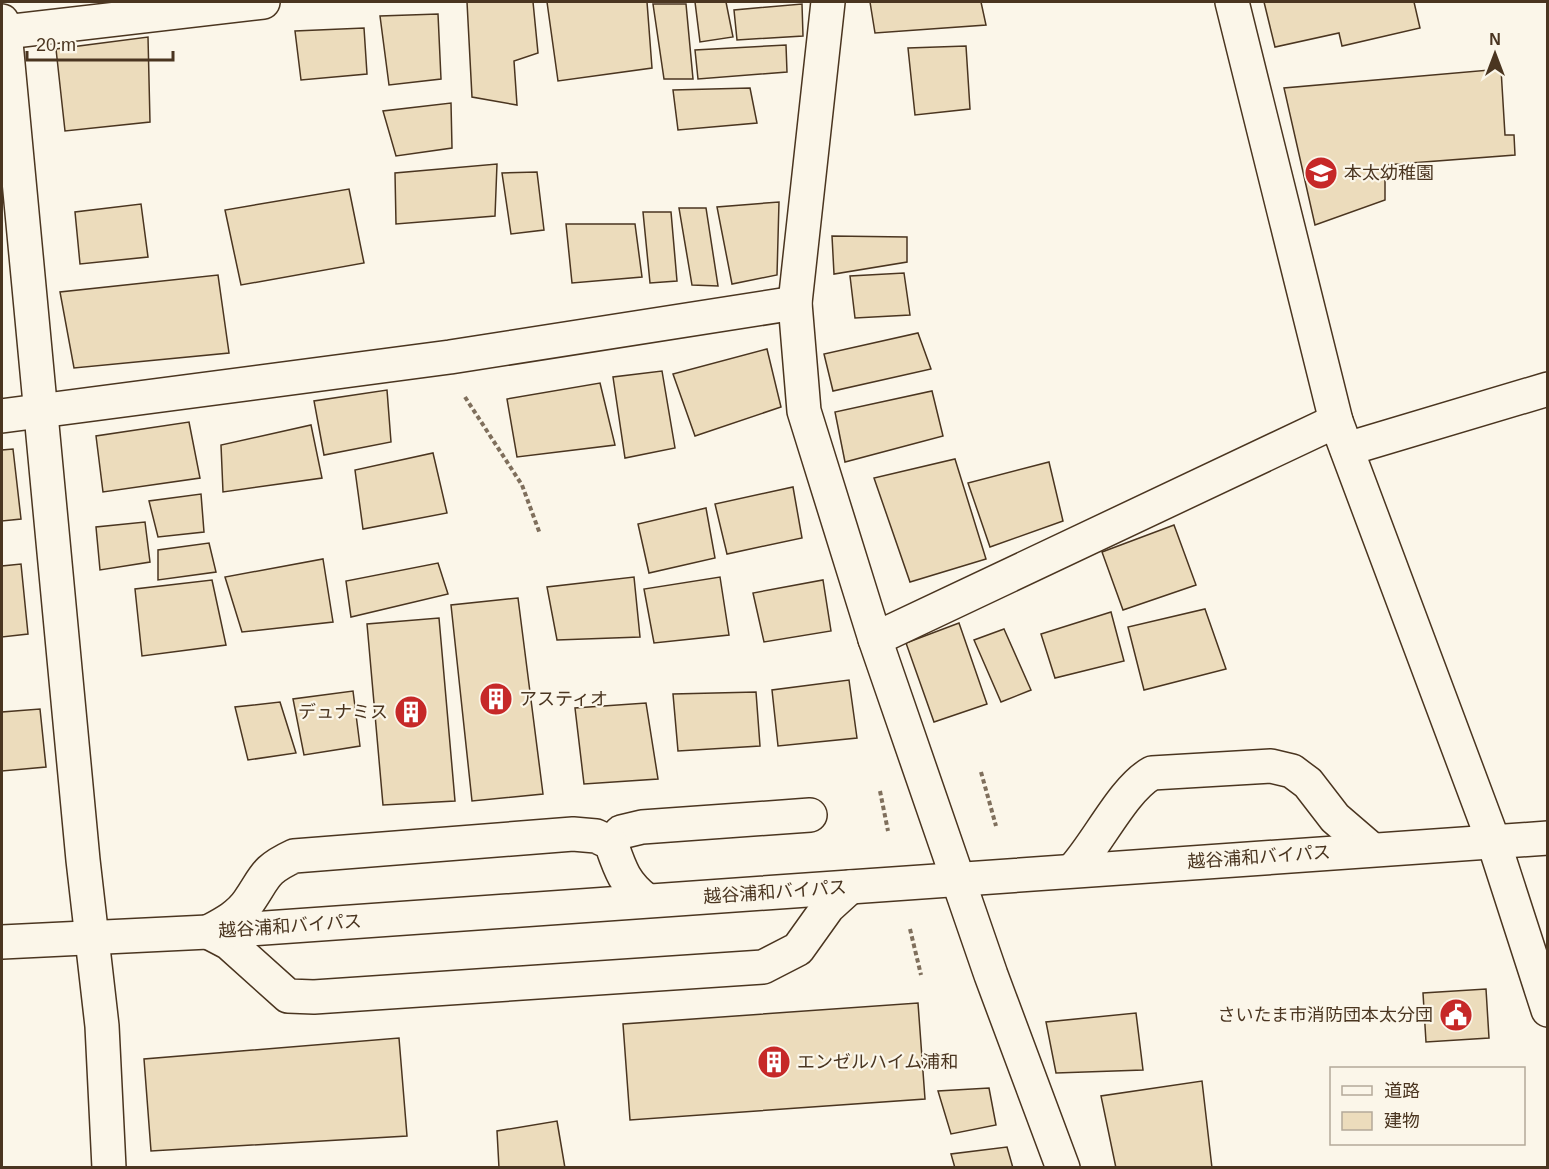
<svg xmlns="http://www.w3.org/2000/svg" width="1549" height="1169" font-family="Arial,'Noto Sans JP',sans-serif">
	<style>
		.building { fill: #ecdcbc; stroke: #4a3520; stroke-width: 1.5 }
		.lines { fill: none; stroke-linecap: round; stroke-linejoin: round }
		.street-casing { stroke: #4a3520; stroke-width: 36 }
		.secondary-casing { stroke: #4a3520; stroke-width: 36 }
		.highway-casing { stroke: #4a3520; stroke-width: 36 }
		.path { stroke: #7f6f5c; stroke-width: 4; stroke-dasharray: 4.5 3; stroke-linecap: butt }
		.street { stroke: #fbf6e9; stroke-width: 33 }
		.secondary { stroke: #fbf6e9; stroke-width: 33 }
		.highway { stroke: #fbf6e9; stroke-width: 33 }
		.labels { text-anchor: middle; stroke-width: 4.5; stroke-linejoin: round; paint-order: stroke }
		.poi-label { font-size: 18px; fill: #4a3520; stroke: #fbf6e9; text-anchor: start }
		.street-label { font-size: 18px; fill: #4a3520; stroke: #fbf6e9 }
	</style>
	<rect width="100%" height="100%" fill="#fbf6e9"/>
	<g class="building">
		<path d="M 467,2 L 533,2 L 538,53 L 514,61 L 517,105 L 472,97 Z"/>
		<path d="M 547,2 L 647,2 L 652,68 L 558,81 Z"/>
		<path d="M 695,2 L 726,2 L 733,37 L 700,42 Z"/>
		<path d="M 870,2 L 981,2 L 986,25 L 875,33 Z"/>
		<path d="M 1264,2 L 1414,2 L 1420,28 L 1342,46 L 1339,33 L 1275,47 Z"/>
		<path d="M 653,4 L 686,4 L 693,79 L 664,79 Z"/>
		<path d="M 802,4 L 803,36 L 737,40 L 734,10 Z"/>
		<path d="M 438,14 L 441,79 L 389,85 L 380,16 Z"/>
		<path d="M 364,28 L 367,74 L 301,80 L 295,31 Z"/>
		<path d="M 148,37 L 150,122 L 65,131 L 56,49 Z"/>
		<path d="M 786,45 L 787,72 L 698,79 L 695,50 Z"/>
		<path d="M 966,46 L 970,109 L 915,115 L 908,48 Z"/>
		<path d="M 1501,69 L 1505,135 L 1514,135 L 1515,155 L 1385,165 L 1385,200 L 1315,225 L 1284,88 Z"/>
		<path d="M 750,88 L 757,123 L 678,130 L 673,90 Z"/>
		<path d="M 451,103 L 452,148 L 396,156 L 383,111 Z"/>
		<path d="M 497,164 L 495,216 L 396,224 L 395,173 Z"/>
		<path d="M 537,172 L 544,230 L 511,234 L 502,173 Z"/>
		<path d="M 349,189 L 364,263 L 241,285 L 225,210 Z"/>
		<path d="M 779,202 L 777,275 L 732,284 L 717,207 Z"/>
		<path d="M 141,204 L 148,257 L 80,264 L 75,212 Z"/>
		<path d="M 679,208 L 706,208 L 718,286 L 692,285 Z"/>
		<path d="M 643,212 L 671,212 L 677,281 L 650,283 Z"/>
		<path d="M 566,224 L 635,224 L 642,277 L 572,283 Z"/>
		<path d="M 832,236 L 907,237 L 907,262 L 834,274 Z"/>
		<path d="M 904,273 L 910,315 L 855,318 L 850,276 Z"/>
		<path d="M 218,275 L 229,353 L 74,368 L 60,292 Z"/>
		<path d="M 918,333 L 931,369 L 833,391 L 824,354 Z"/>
		<path d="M 767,349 L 781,407 L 695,436 L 673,374 Z"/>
		<path d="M 662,371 L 675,448 L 625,458 L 613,377 Z"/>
		<path d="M 600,383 L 615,445 L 517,457 L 507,399 Z"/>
		<path d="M 387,390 L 391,442 L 324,455 L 314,401 Z"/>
		<path d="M 932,391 L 943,436 L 845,462 L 835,412 Z"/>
		<path d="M 189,422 L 200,478 L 103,492 L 96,436 Z"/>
		<path d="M 311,425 L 322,478 L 223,492 L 221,445 Z"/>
		<path d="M 13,449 L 21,519 L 2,521 L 2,450 Z"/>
		<path d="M 433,453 L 447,513 L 363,529 L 355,470 Z"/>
		<path d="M 955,459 L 986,559 L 910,582 L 874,478 Z"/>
		<path d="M 1049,462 L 1063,521 L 990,547 L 968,483 Z"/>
		<path d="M 793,487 L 802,538 L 727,554 L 715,504 Z"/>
		<path d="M 201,494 L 204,532 L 158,537 L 149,501 Z"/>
		<path d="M 706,508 L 715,558 L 649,573 L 638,524 Z"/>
		<path d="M 145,522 L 150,562 L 100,570 L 96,527 Z"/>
		<path d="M 1174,525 L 1196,585 L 1123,610 L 1102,552 Z"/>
		<path d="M 209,543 L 216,572 L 158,580 L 158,550 Z"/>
		<path d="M 323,559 L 333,622 L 242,632 L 225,577 Z"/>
		<path d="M 438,563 L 448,594 L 351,617 L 346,581 Z"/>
		<path d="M 21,564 L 28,634 L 2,637 L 2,566 Z"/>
		<path d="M 634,577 L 640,637 L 557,640 L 547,587 Z"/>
		<path d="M 720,577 L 729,635 L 654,643 L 644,589 Z"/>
		<path d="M 212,580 L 226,645 L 142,656 L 135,589 Z"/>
		<path d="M 823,580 L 831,631 L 764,642 L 753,593 Z"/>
		<path d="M 518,598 L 543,794 L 472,801 L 451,605 Z"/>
		<path d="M 1205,609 L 1226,669 L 1144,690 L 1128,627 Z"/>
		<path d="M 1111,612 L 1124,661 L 1055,678 L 1041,634 Z"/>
		<path d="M 439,618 L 455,801 L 383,805 L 367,624 Z"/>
		<path d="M 959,623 L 987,704 L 934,722 L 906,643 Z"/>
		<path d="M 1004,629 L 1031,690 L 1001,702 L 974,640 Z"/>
		<path d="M 849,680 L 857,738 L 778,746 L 772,690 Z"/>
		<path d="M 353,691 L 360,746 L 304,755 L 293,699 Z"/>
		<path d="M 756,692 L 760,746 L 678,751 L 673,694 Z"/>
		<path d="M 280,702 L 296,753 L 248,760 L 235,707 Z"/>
		<path d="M 646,703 L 658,779 L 584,784 L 575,708 Z"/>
		<path d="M 40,709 L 46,767 L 2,771 L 2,712 Z"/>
		<path d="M 1486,989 L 1489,1038 L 1426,1042 L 1423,993 Z"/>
		<path d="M 918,1003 L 925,1099 L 630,1120 L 623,1024 Z"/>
		<path d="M 1136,1013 L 1143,1070 L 1056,1073 L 1046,1022 Z"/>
		<path d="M 399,1038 L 407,1136 L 151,1151 L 144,1059 Z"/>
		<path d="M 1202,1081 L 1212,1168 L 1116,1168 L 1101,1096 Z"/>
		<path d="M 989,1088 L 996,1125 L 951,1134 L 938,1091 Z"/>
		<path d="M 557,1121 L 565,1168 L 499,1168 L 497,1131 Z"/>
		<path d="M 1007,1147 L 1013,1168 L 955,1168 L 951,1154 Z"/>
	</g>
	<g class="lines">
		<defs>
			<g id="street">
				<path d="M 1232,2 L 1336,421 L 1494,843 L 1548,1010"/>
				<path d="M 2,21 L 5,32 L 83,860 L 102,1026 L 109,1168"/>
				<path d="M 5,32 L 263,2"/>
				<path d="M 2,416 L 450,357 L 795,303"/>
				<path d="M 1347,449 L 1548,389"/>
				<path d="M 875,639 L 1336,421"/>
				<path d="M 611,843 L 621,832 L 642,827 L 810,815"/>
				<path d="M 1073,870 C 1098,843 1123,789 1152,773 L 1271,766 L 1292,771 L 1308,783 L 1335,818 L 1371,849"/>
				<path d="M 208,932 L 229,943 L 288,996 L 314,997 L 763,967 L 798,949 L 828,907 L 850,887"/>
				<path d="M 208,932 C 223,924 239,916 249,901 C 266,876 264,870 294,856 L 573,834 L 596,836 L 611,843 C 620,869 624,883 646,900"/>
			</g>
			<path id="secondary" d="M 828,2 L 795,303 L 804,411 L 875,639 L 991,975 L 1063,1168"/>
			<path id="highway" d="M 2,942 L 208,932 L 1548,838"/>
		</defs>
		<use href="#street" class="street-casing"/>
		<use href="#secondary" class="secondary-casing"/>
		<use href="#highway" class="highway-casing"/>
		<g class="path">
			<path d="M 465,397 L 522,485 L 540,534"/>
			<path d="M 981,772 L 996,826"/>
			<path d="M 880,791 L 888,831"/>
			<path d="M 910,929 L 921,975"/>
		</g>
		<use href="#street" class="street"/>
		<use href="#secondary" class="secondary"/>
		<use href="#highway" class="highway"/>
	</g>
	<defs>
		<symbol id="school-disc" viewBox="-11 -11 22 22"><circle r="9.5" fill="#c62828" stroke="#fbf6e9"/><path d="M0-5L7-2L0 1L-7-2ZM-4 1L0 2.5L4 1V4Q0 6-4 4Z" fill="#fff"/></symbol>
		<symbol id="building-disc" viewBox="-11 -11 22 22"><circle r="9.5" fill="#c62828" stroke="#fbf6e9"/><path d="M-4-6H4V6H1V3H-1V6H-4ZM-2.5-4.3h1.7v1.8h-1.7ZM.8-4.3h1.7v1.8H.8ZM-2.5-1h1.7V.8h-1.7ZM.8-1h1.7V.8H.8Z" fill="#fff"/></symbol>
		<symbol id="civic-disc" viewBox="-11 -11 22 22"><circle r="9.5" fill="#c62828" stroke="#fbf6e9"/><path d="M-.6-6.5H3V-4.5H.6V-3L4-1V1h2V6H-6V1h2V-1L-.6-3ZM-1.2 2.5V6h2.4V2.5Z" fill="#fff"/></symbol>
	</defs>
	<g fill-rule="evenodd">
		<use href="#school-disc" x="1302" y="154" width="38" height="38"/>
		<use href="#building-disc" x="477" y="680" width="38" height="38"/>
		<use href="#building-disc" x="392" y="693" width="38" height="38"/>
		<use href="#civic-disc" x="1437" y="996" width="38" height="38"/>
		<use href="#building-disc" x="755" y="1043" width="38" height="38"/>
	</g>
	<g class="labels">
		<g class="poi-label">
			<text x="1344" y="179">本太幼稚園</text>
			<text x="519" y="705">アスティオ</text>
			<text x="388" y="718" text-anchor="end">デュナミス</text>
			<text x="1433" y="1021" text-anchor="end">さいたま市消防団本太分団</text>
			<text x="797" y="1068">エンゼルハイム浦和</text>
		</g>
		<g class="street-label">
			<text transform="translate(1259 857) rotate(-4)" y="6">越谷浦和バイパス</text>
			<text transform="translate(775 892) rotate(-4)" y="6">越谷浦和バイパス</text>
			<text transform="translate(290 926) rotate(-4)" y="6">越谷浦和バイパス</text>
		</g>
	</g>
	<rect width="1549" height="1169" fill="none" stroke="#4a3520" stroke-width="6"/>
	<rect x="1330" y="1067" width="195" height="78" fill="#fbf6e9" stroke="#b4a999" stroke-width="1.5"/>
	<rect x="1342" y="1086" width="30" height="9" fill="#fbf6e9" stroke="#b4a999" stroke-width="1.5"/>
	<text x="1384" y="1097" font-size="18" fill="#4a3520">道路</text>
	<rect x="1342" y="1112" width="30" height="18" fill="#ecdcbc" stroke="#b4a999" stroke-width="1.5"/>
	<text x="1384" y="1127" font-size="18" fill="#4a3520">建物</text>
	<g transform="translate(1495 54)" stroke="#fbf6e9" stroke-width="4.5" paint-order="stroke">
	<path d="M0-4.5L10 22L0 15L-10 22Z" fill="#4a3520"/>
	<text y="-9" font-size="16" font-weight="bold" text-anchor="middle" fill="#4a3520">N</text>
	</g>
	<path d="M27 51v9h146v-9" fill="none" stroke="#4a3520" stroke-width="3"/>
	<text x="36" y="51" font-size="18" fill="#4a3520" stroke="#fbf6e9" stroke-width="4.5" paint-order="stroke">20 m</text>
</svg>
